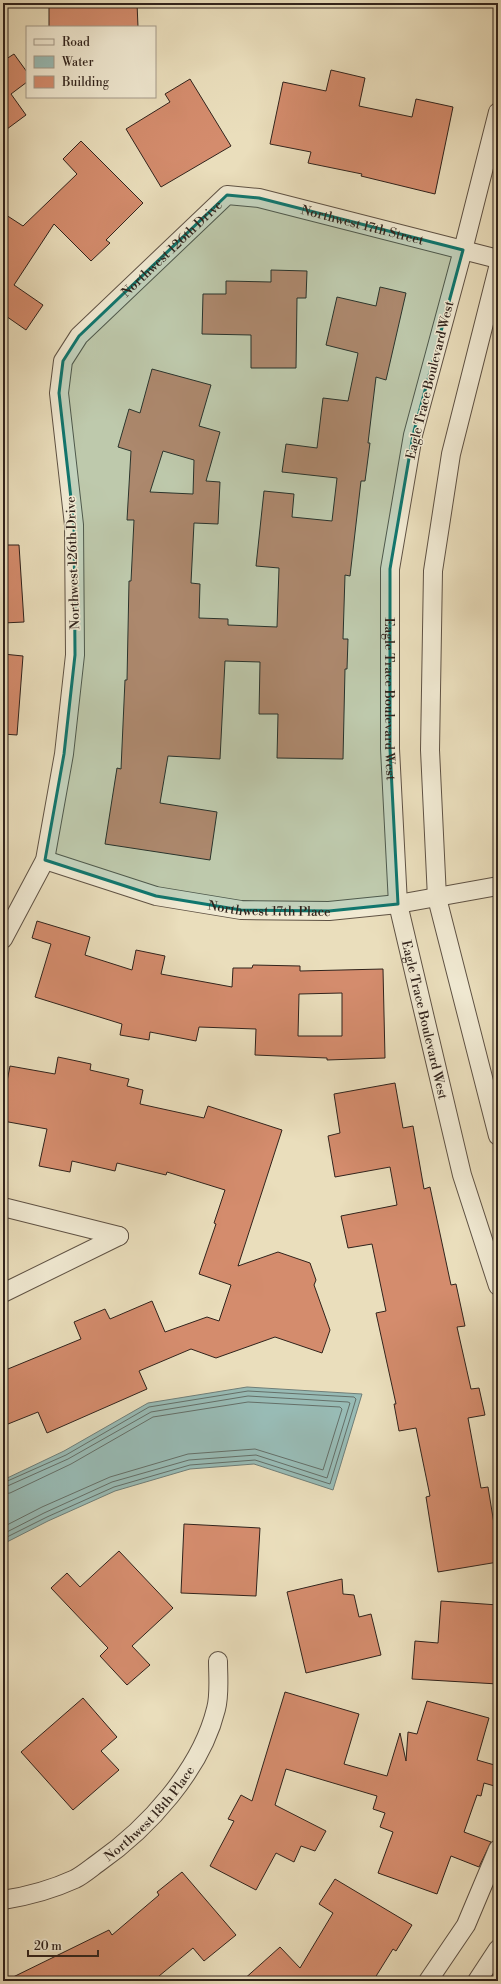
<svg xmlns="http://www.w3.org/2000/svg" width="501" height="1984" font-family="'Libre Bodoni',serif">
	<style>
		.water { fill: #98bbb5; stroke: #6f7e78 }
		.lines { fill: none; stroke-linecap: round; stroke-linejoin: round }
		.shore { stroke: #646f68; stroke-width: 1 }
		.building { fill: #d48c6d; stroke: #31231c; fill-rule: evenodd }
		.street-casing { stroke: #5f5244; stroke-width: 20 }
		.street { stroke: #f1ead3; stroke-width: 18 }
		.marked { fill: #0f766e; fill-opacity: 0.2; stroke: #0f766e; stroke-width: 3; stroke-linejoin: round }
		.labels { text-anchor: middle; stroke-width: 3; stroke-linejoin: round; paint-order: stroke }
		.street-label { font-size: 13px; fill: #31231c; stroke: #f1ead3 }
	</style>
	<rect width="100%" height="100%" fill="#eadebc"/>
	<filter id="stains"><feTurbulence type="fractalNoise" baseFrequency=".005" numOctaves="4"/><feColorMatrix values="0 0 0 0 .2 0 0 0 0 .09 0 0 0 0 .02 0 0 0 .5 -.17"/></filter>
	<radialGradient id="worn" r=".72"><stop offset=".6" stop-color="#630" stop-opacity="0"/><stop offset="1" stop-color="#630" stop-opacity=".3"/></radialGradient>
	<path class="water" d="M 247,1387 L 362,1394 L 333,1490 L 254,1464 L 190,1469 L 115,1491 L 48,1521 L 3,1544 L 3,1480 L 64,1451 L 148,1403 Z"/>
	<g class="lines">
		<g class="shore">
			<path d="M 3,1483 L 66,1455 L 149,1407 L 248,1391 L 354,1397 L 356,1399 L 330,1484 L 255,1460 L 190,1465 L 114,1487 L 47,1517 L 3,1539"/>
			<path d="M 3,1488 L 68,1459 L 151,1412 L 248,1396 L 348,1402 L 350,1403 L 327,1478 L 256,1455 L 189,1460 L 112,1482 L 44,1513 L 3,1534"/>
			<path d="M 3,1494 L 10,1493 L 71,1464 L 153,1417 L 248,1402 L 340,1407 L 342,1409 L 323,1470 L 255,1449 L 188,1454 L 110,1477 L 42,1507 L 3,1527"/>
		</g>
	</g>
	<g class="building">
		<path d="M 49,3 L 137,3 L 138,27 L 49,27 Z"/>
		<path d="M 14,54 L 27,72 L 27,82 L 11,94 L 26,115 L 3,132 L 3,61 Z"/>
		<path d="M 331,70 L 365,78 L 359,106 L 412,117 L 416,99 L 453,107 L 435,194 L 361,176 L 362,174 L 308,163 L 311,152 L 270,144 L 283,82 L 326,91 Z"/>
		<path d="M 190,79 L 231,146 L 161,187 L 126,129 L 170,102 L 165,94 Z"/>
		<path d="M 81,141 L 143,203 L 106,240 L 110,243 L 91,261 L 54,224 L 14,285 L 43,305 L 26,330 L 3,314 L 3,213 L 23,226 L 77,174 L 63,159 Z"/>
		<path d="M 271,270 L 307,271 L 306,298 L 297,298 L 296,368 L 251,368 L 251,335 L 202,334 L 203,294 L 226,294 L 226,281 L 271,282 Z"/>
		<path d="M 380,287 L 406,293 L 386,380 L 376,377 L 368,443 L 370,443 L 365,481 L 361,481 L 350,576 L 345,575 L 343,639 L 348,639 L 347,669 L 345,669 L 343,759 L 277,758 L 278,714 L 259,714 L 260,662 L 225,661 L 220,759 L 168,756 L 160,803 L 217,812 L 210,860 L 105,844 L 117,768 L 121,769 L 125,680 L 127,680 L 129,581 L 131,581 L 134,520 L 127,520 L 131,451 L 118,447 L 129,409 L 140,413 L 152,369 L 211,385 L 199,426 L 220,432 L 206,481 L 220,482 L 218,524 L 194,523 L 191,583 L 200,584 L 199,618 L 228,619 L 228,625 L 277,627 L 279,568 L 256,566 L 264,491 L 294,494 L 292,517 L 332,521 L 337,478 L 282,472 L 286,444 L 317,448 L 323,398 L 348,401 L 358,353 L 326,345 L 337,297 L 376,306 ZM 163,451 L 194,460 L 193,494 L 150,492 Z"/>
		<path d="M 3,545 L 19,545 L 24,622 L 3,623 Z"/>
		<path d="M 3,654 L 23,656 L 17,735 L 3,734 Z"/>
		<path d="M 37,921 L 90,937 L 85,955 L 132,970 L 136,950 L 165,956 L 161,974 L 232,987 L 233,968 L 252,968 L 253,965 L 300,966 L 300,971 L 383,969 L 385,1058 L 327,1060 L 327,1058 L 255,1055 L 256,1029 L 199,1027 L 196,1041 L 150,1032 L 149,1040 L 120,1035 L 122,1024 L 35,997 L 51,944 L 32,938 ZM 342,993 L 342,1036 L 298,1036 L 299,994 Z"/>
		<path d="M 58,1057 L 91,1064 L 90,1070 L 129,1079 L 127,1086 L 143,1090 L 140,1104 L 204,1118 L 208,1106 L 282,1130 L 238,1266 L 278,1252 L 310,1263 L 316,1280 L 314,1285 L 330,1330 L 322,1353 L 275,1337 L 216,1358 L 191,1349 L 139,1371 L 147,1389 L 47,1433 L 38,1412 L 3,1426 L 3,1371 L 81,1339 L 74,1322 L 105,1309 L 110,1319 L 152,1301 L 165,1332 L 207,1317 L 219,1321 L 231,1285 L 199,1274 L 216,1224 L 214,1223 L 225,1190 L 167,1172 L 166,1175 L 117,1163 L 115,1171 L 72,1161 L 70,1172 L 39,1166 L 47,1129 L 3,1121 L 3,1102 L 10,1066 L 55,1074 Z"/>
		<path d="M 395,1083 L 403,1128 L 413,1126 L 424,1189 L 430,1187 L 451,1285 L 456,1284 L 465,1326 L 457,1327 L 471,1389 L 479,1388 L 485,1415 L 468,1418 L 481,1488 L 488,1487 L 495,1530 L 498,1530 L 498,1562 L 438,1572 L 426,1497 L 430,1496 L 416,1428 L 399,1431 L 394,1404 L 396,1404 L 376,1313 L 386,1311 L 372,1244 L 348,1248 L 341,1216 L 397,1205 L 390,1167 L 335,1177 L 328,1136 L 340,1133 L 334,1094 Z"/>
		<path d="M 184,1524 L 260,1528 L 256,1596 L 181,1593 Z"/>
		<path d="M 119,1551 L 173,1608 L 132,1646 L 150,1665 L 127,1685 L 100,1656 L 108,1648 L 51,1588 L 67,1573 L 80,1587 Z"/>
		<path d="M 342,1579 L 343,1594 L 354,1595 L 359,1617 L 371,1614 L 381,1655 L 306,1673 L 287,1592 Z"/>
		<path d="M 441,1601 L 498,1605 L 498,1684 L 412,1679 L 415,1641 L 438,1643 Z"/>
		<path d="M 285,1692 L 359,1714 L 344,1764 L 387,1776 L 400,1733 L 406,1761 L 408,1732 L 417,1734 L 427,1701 L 489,1718 L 477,1760 L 498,1766 L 498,1787 L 484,1783 L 481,1796 L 477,1795 L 464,1832 L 491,1842 L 479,1867 L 451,1856 L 437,1894 L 378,1873 L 393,1832 L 380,1827 L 385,1813 L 373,1809 L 377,1796 L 286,1769 L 275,1805 L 326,1831 L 315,1851 L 301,1846 L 294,1862 L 276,1853 L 256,1890 L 210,1866 L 234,1821 L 228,1819 L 241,1795 L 252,1801 Z"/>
		<path d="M 83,1698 L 117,1737 L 101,1751 L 119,1770 L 73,1810 L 21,1752 Z"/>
		<path d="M 182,1872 L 236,1935 L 204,1961 L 193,1948 L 153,1981 L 5,1981 L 109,1930 L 112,1935 L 159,1895 L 157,1892 Z"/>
		<path d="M 335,1879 L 412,1925 L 396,1951 L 393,1949 L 373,1981 L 242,1981 L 280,1947 L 300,1968 L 333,1913 L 319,1904 Z"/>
	</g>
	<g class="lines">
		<defs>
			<g id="street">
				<path id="s1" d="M 498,112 L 463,250 L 413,435 L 390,569 L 390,749 L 398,904 L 462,1175 L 498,1286"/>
				<path d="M 498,268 L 451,454 L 433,571 L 430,750 L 437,898 L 498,1136"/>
				<path id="s2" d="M 45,860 L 156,896 L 241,910 L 329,911 L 398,904 L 498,886"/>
				<path id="s3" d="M 3,939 L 45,860 L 64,754 L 75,655 L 74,525 L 59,393 L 63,361 L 79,336 L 227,195 L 259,198 L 498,259"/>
				<path d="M 3,1207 L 119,1236"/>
				<path d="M 3,1293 L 119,1236"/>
				<path id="s4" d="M 3,1900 C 29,1896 51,1890 75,1879 C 83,1875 91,1868 98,1863 C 148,1828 201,1770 216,1709 C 220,1695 218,1676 218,1661"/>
				<path d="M 428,1981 L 466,1925 L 498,1849"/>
				<path d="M 477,1981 L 498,1949"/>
			</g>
		</defs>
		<use href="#street" class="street-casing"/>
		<use href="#street" class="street"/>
	</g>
	<path class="marked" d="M 227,195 L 259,198 L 463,250 L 413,435 L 390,569 L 390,749 L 398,904 L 329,911 L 241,910 L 156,896 L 45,860 L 64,754 L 75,655 L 74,525 L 59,393 L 63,361 L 79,336 Z"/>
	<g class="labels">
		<g class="street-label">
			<text dy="5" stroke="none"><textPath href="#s3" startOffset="965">Northwest 17th Street</textPath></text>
			<text dy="5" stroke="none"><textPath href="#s3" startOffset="749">Northwest 126th Drive</textPath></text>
			<text transform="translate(429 380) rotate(-76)" y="5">Eagle Trace Boulevard West</text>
			<text transform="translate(72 563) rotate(-92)" y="5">Northwest 126th Drive</text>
			<text dy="5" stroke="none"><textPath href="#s1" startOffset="600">Eagle Trace Boulevard West</textPath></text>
			<text dy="5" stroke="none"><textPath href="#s2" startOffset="231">Northwest 17th Place</textPath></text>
			<text dy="5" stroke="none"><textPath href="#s1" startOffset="924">Eagle Trace Boulevard West</textPath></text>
			<text dy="5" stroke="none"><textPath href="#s4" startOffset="175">Northwest 18th Place</textPath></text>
		</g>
	</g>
	<rect width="501" height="1984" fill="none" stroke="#eadebc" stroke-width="16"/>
	<rect x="4" y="4" width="493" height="1976" fill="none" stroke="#31231c" stroke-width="2"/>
	<rect x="8" y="8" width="485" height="1968" fill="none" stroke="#31231c"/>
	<rect x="26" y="26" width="130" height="72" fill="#f1ead3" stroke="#a49a8a"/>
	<rect x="34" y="39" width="20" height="6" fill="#f1ead3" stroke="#a49a8a"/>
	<text x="62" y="46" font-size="12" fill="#31231c">Road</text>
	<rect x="34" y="56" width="20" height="12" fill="#98bbb5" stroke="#a49a8a"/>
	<text x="62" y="66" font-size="12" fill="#31231c">Water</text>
	<rect x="34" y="76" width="20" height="12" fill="#d48c6d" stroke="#a49a8a"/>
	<text x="62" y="86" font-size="12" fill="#31231c">Building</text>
	<path d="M28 1950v6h70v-6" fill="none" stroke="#31231c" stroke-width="2"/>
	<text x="34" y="1950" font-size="12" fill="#31231c" stroke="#f1ead3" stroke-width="3" paint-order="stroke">20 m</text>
	<rect width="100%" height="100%" filter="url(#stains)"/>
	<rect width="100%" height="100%" fill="url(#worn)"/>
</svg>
